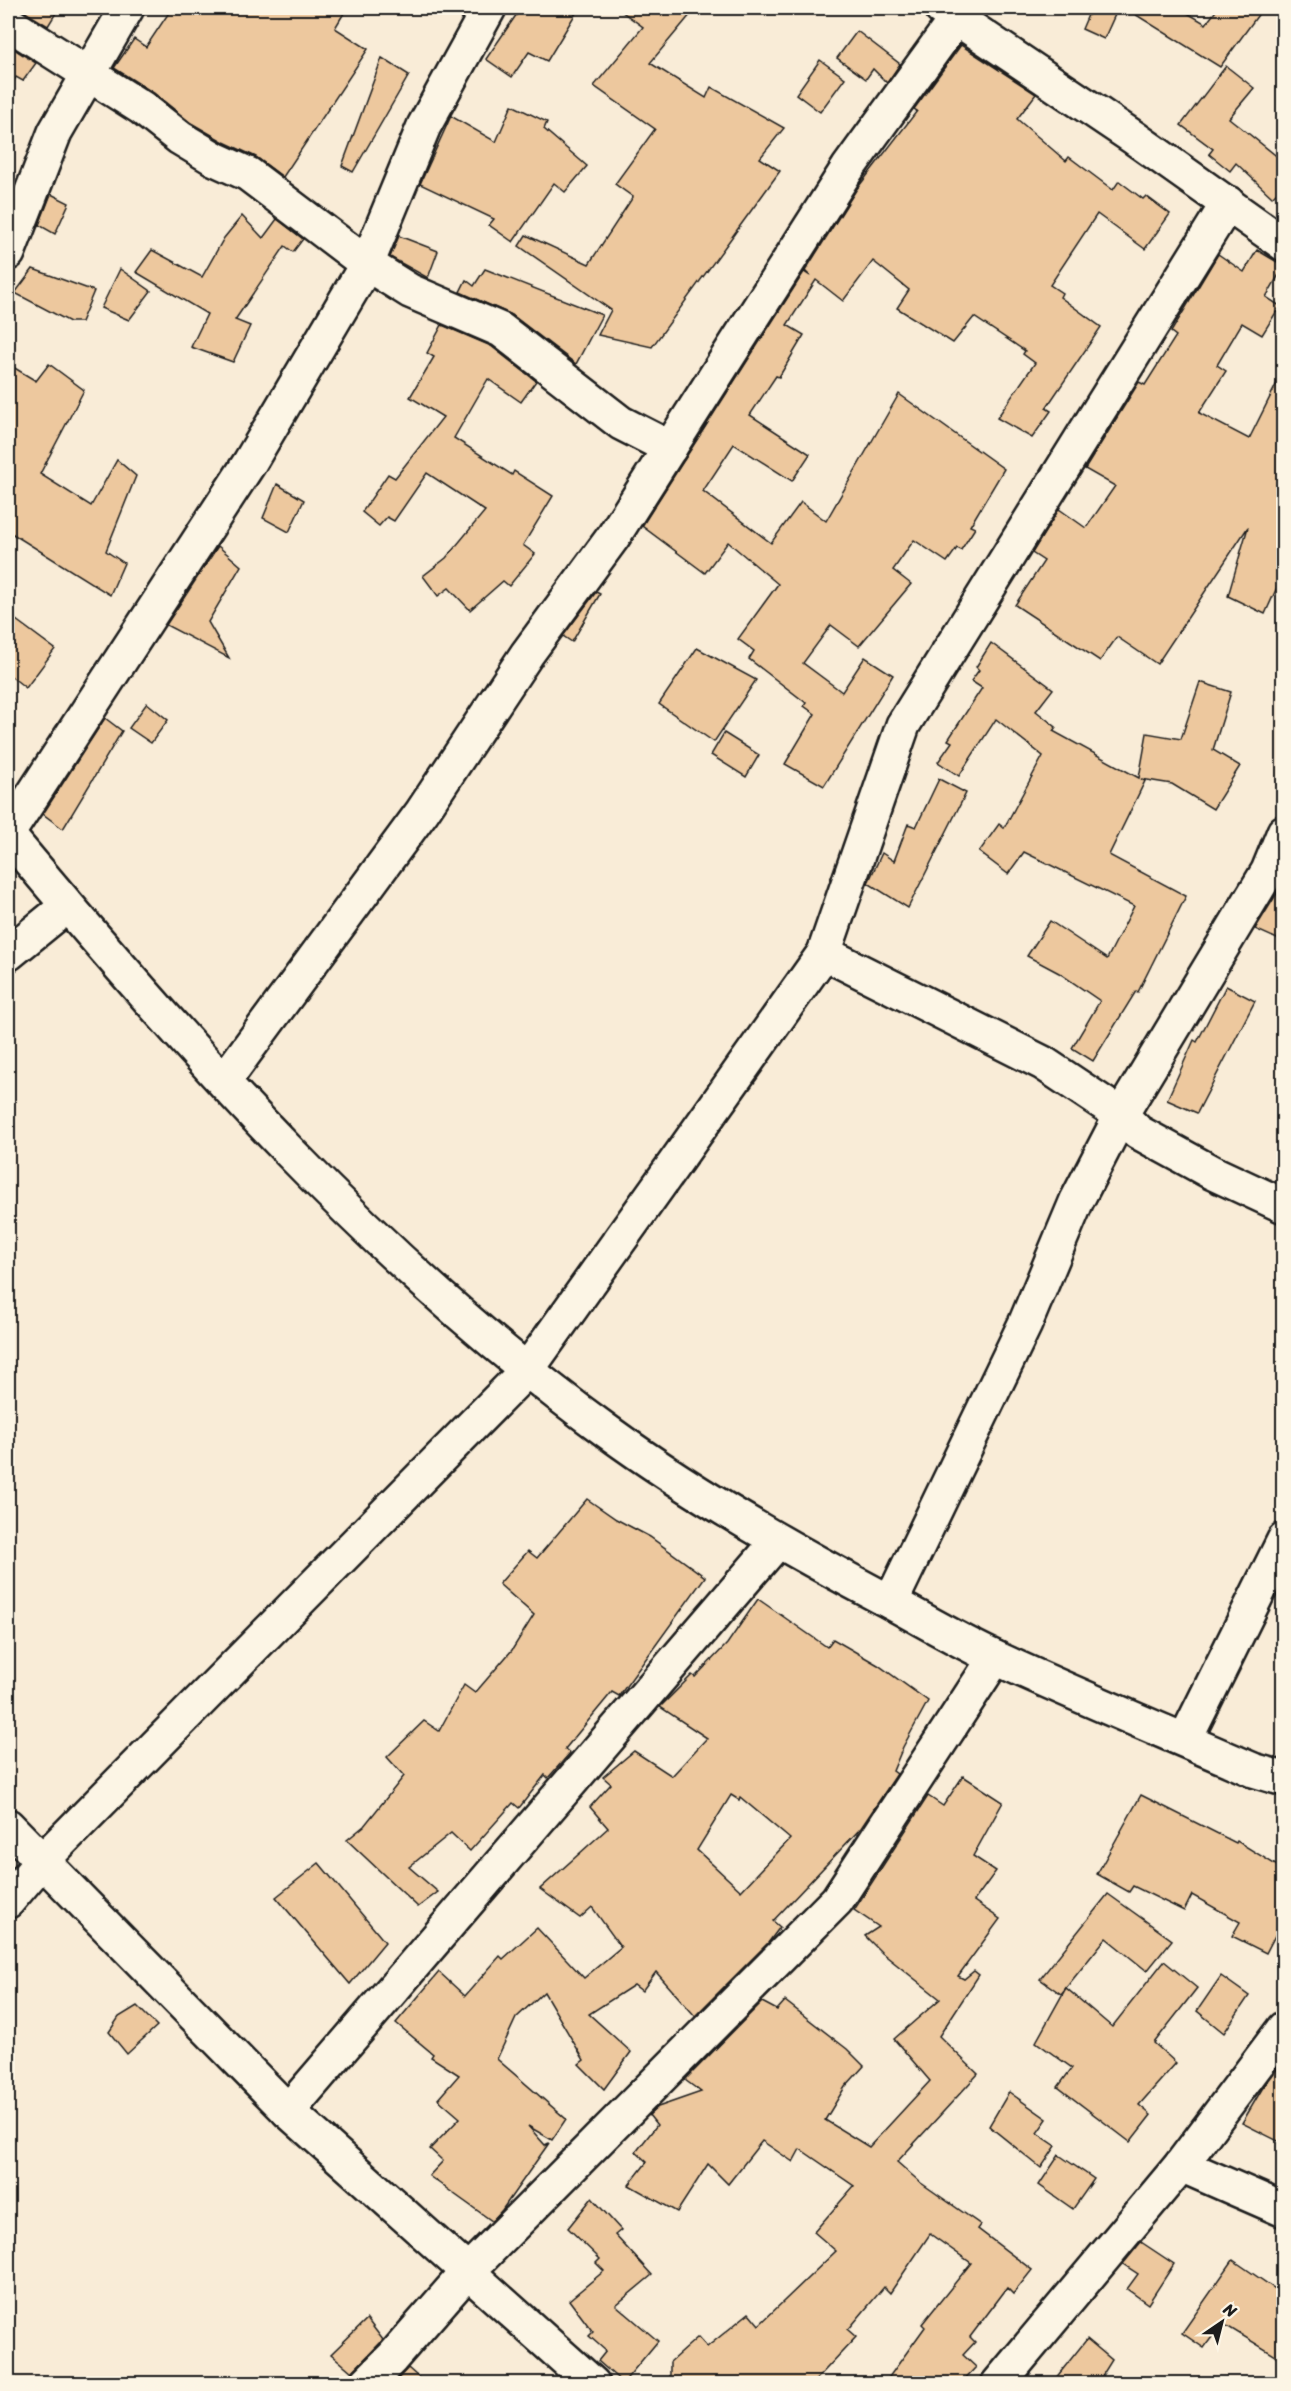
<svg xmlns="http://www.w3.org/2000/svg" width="1291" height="2391" font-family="Sriracha,sans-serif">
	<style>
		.building { fill: #edc89e; stroke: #1c1c1c; stroke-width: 1.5; fill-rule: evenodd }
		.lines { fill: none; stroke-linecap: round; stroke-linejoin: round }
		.minor-casing { stroke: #1c1c1c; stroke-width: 38 }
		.major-casing { stroke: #1c1c1c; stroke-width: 38 }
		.minor { stroke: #fcf5e5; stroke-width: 33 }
		.major { stroke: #fcf5e5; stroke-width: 33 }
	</style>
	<rect width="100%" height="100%" fill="#f9ecd7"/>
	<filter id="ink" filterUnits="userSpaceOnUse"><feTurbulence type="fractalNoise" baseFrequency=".0167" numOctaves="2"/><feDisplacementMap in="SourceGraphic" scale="12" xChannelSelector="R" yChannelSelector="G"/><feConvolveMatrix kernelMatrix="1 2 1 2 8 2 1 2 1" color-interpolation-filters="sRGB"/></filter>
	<g filter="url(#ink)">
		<g class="building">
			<path d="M 28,8 L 59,8 L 48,26 L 25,12 Z"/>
			<path d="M 172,8 L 347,8 L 335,28 L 368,49 L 283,177 L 256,157 L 224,142 L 191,123 L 154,93 L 114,68 L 134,39 L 146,47 Z"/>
			<path d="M 521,8 L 579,8 L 547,61 L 529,52 L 512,77 L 486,59 Z"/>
			<path d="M 617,8 L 696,8 L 650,63 L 706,98 L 711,87 L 784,128 L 760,158 L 780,171 L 652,347 L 598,335 L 611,310 L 519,246 L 526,235 L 589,264 L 633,197 L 615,184 L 655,129 L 594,86 L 643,27 Z"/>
			<path d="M 1091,8 L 1118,8 L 1104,39 L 1082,29 Z"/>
			<path d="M 1125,8 L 1179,8 L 1206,24 L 1218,8 L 1263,8 L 1220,67 Z"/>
			<path d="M 857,31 L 900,64 L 887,83 L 873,69 L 866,79 L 837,58 Z"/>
			<path d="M 8,45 L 36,63 L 23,81 L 16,77 L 8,91 Z"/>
			<path d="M 961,45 L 1036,94 L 1017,119 L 1066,161 L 1069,157 L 1113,190 L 1119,181 L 1143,199 L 1146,196 L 1170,214 L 1145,249 L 1097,214 L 1050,285 L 1062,293 L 1060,297 L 1101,327 L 1046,408 L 1051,411 L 1032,438 L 997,418 L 1035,363 L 1023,354 L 1025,351 L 974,317 L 953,343 L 897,308 L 909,290 L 873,261 L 843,301 L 816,280 L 787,325 L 804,335 L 779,377 L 776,376 L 750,415 L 810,454 L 792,481 L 734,444 L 703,491 L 771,543 L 801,502 L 826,521 L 899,394 L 1004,469 L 970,526 L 975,528 L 961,550 L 957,548 L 947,562 L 914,540 L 893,570 L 911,584 L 859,646 L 831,625 L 803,663 L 842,692 L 865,657 L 893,675 L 824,786 L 785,764 L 815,714 L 804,706 L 806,703 L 749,659 L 754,651 L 738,639 L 778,584 L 728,542 L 705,573 L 642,526 L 804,272 L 810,276 L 805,271 L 856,190 L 917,111 L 914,109 Z"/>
			<path d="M 382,58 L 409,75 L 353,172 L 342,166 Z"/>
			<path d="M 820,60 L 845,78 L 820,112 L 796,94 Z"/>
			<path d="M 1226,66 L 1254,88 L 1229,118 L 1284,162 L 1284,185 L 1272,197 L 1236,163 L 1230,171 L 1209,154 L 1213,149 L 1181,125 Z"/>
			<path d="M 512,105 L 547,122 L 544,129 L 587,166 L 565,192 L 554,183 L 513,242 L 489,225 L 494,219 L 420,184 L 451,116 L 496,142 Z"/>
			<path d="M 51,194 L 69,203 L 55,234 L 39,225 Z"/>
			<path d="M 242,216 L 263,238 L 277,219 L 303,239 L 293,252 L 285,246 L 235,320 L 250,326 L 233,362 L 191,347 L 207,314 L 136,272 L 152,250 L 202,277 L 224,238 Z"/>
			<path d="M 399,236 L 438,251 L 428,278 L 390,257 Z"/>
			<path d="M 1257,250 L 1284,266 L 1266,297 L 1280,306 L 1262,335 L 1242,323 L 1217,365 L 1226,371 L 1199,413 L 1249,439 L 1284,369 L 1283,574 L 1265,614 L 1228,596 L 1248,527 L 1157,664 L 1117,637 L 1100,661 L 1015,605 L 1044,561 L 1032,553 L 1059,509 L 1086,528 L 1115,486 L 1085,469 L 1139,382 L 1145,385 L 1176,336 L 1171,332 L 1218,254 L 1244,272 Z"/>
			<path d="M 33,269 L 94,291 L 81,322 L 70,322 L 15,293 Z"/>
			<path d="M 120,269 L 151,291 L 129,320 L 101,308 Z"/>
			<path d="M 485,269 L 602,315 L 576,364 L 512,315 L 460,292 L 466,280 L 474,286 Z"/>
			<path d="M 442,325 L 491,346 L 536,381 L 521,402 L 488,379 L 454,438 L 512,475 L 514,471 L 553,496 L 523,545 L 535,554 L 509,586 L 503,581 L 470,610 L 449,588 L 438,596 L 423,576 L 446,558 L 485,511 L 427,473 L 394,521 L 387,517 L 379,526 L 362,512 L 388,474 L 395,478 L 443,417 L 410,397 L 434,357 L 427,353 Z"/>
			<path d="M 8,364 L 36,381 L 49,364 L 84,390 L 40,474 L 91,506 L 117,460 L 136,476 L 106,551 L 124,563 L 110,595 L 8,531 Z"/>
			<path d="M 277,484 L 304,500 L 289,532 L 263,518 Z"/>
			<path d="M 218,546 L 241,566 L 208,622 L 229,658 L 166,625 Z"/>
			<path d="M 596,592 L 600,594 L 572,642 L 563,636 Z"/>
			<path d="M 8,614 L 55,649 L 26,688 L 8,674 Z"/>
			<path d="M 991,643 L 1053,689 L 1036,711 L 1056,727 L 1053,731 L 1139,778 L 1147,733 L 1181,739 L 1200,682 L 1231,692 L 1213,750 L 1240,766 L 1213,809 L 1172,784 L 1141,779 L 1145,781 L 1109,855 L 1186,896 L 1138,992 L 1136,991 L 1093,1061 L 1072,1048 L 1100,1001 L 1059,973 L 1027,956 L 1050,921 L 1107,959 L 1134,906 L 1024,852 L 1008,874 L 979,852 L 999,824 L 1004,828 L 1043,756 L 996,719 L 959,776 L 938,762 L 952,742 L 948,740 L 982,688 L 971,681 L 979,670 L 976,667 Z"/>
			<path d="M 697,648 L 756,680 L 714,742 L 659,704 Z"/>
			<path d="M 147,703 L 168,720 L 151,743 L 129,728 Z"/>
			<path d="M 105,718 L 122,731 L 63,829 L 43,814 Z"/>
			<path d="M 724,733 L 759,755 L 746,777 L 711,755 Z"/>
			<path d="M 939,779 L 966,793 L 908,908 L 868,883 L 882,853 L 894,861 L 908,824 L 916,827 Z"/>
			<path d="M 1284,882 L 1284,942 L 1255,929 Z"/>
			<path d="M 1226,986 L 1255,1001 L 1197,1113 L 1167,1100 L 1194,1040 L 1197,1042 Z"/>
			<path d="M 587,1499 L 616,1519 L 650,1537 L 705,1577 L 619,1696 L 612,1692 L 565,1749 L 570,1753 L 548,1778 L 545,1775 L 519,1808 L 513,1803 L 470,1851 L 451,1833 L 409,1867 L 438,1892 L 418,1907 L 347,1840 L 364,1826 L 404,1776 L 387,1757 L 424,1721 L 439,1731 L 464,1685 L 475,1693 L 512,1650 L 534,1615 L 499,1584 L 528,1551 L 537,1558 Z"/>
			<path d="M 758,1599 L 827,1647 L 833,1639 L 878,1665 L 928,1701 L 903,1747 L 893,1771 L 897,1774 L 861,1828 L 773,1921 L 780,1927 L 768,1943 L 695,2016 L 656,1972 L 642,1991 L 634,1985 L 589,2014 L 631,2052 L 604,2089 L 579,2064 L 584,2060 L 544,1992 L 516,2018 L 497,2059 L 566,2119 L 552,2140 L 528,2126 L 545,2145 L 549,2143 L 502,2210 L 492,2221 L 429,2176 L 443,2161 L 430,2149 L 460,2118 L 438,2099 L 459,2075 L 431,2057 L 433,2054 L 396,2023 L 439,1972 L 465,1996 L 500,1956 L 503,1959 L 537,1928 L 584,1978 L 621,1947 L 592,1907 L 580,1918 L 540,1889 L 608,1828 L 590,1807 L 611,1784 L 603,1777 L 634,1751 L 672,1776 L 707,1738 L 660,1707 L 692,1675 L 695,1677 L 727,1644 ZM 731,1795 L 739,1800 L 740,1797 L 790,1839 L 741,1891 L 697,1850 Z"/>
			<path d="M 963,1776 L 1003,1802 L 973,1856 L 996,1871 L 974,1901 L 1000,1919 L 958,1976 L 964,1979 L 974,1971 L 979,1975 L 939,2036 L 978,2074 L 897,2162 L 921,2183 L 981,2225 L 978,2229 L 1032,2270 L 1013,2294 L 1007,2288 L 970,2337 L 975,2342 L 963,2355 L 976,2367 L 960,2384 L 884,2384 L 925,2327 L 922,2324 L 971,2263 L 930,2234 L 890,2293 L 884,2287 L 848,2330 L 856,2337 L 812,2384 L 670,2384 L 670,2362 L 698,2337 L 707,2347 L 749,2313 L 759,2325 L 836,2251 L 814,2232 L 854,2186 L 800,2149 L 793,2162 L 762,2141 L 728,2184 L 708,2164 L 677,2212 L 629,2185 L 647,2162 L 636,2152 L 657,2125 L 649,2115 L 658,2107 L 701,2092 L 685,2080 L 762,2002 L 777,2010 L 785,2001 L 847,2049 L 864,2066 L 845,2087 L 825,2120 L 869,2147 L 930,2081 L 894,2039 L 940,1999 L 882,1953 L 865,1936 L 879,1927 L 854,1910 L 928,1796 L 943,1806 Z"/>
			<path d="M 1141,1795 L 1236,1843 L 1237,1841 L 1284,1870 L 1284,1918 L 1266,1953 L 1232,1936 L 1240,1922 L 1192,1895 L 1184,1911 L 1133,1886 L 1129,1892 L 1097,1874 Z"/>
			<path d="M 319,1863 L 385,1942 L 350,1984 L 276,1897 Z"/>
			<path d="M 1108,1894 L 1172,1940 L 1147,1971 L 1106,1938 L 1061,1994 L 1040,1979 Z"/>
			<path d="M 1164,1961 L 1197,1988 L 1154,2043 L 1176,2063 L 1139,2105 L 1151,2115 L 1130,2142 L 1058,2087 L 1072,2068 L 1036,2042 L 1066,1988 L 1112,2027 Z"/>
			<path d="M 1221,1976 L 1249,1996 L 1224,2033 L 1197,2011 Z"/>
			<path d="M 137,2006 L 157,2026 L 127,2054 L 109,2032 L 119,2017 Z"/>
			<path d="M 1284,2060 L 1284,2144 L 1242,2123 L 1262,2089 Z"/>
			<path d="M 1009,2092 L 1047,2119 L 1037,2133 L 1056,2146 L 1041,2168 L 989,2126 Z"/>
			<path d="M 1059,2155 L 1094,2179 L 1073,2209 L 1039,2185 Z"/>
			<path d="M 592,2198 L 621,2230 L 615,2235 L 652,2275 L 616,2305 L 658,2341 L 623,2383 L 598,2361 L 606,2351 L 589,2336 L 593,2332 L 569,2300 L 604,2271 L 596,2263 L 600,2259 L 568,2228 Z"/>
			<path d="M 1141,2242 L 1174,2264 L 1148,2304 L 1127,2289 L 1138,2274 L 1123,2264 Z"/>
			<path d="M 1233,2260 L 1284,2295 L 1284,2361 L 1222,2323 L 1204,2348 L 1182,2333 Z"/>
			<path d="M 367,2319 L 383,2340 L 352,2372 L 331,2354 Z"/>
			<path d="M 1087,2339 L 1112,2360 L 1097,2384 L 1051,2384 Z"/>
			<path d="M 408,2368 L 426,2384 L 393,2384 Z"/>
		</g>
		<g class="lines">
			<defs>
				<g id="minor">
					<path d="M 941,8 L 1133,137 L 1284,244"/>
					<path d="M 8,23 L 142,108 L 180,138 L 215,159 L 248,174 L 367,264 L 410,291 L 501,330 L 621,423 L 670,448"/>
					<path d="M 8,253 L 55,132 L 127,8"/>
					<path d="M 8,833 L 250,462 L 367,264 L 424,126 L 489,8"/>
					<path d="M 824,953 L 1043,1063 L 1121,1115 L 1138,1132 L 1211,1172 L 1284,1206"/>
					<path d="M 8,954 L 67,906"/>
					<path d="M 224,1081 L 422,812 L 527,654 L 613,537 L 848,168 L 956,19"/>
					<path d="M 891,1602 L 1025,1324 L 1077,1200 L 1121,1115 L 1268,871 L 1284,832"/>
					<path d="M 1185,1740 L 1284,1540"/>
					<path d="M 8,1826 L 288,2111 L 593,2384"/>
					<path d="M 8,1901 L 41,1862 L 527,1370 L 667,1174 L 824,953 L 903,725 L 1228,203"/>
					<path d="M 288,2111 L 777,1542"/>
					<path d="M 1181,2165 L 1284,2210"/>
					<path d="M 366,2384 L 392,2358 L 468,2271 L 837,1900 L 995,1658"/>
					<path d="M 998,2384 L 1181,2165 L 1284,2028"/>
				</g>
				<path id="major" d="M 8,835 C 188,1050 379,1266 608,1432 C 693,1494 786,1547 879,1596 C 919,1617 958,1641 998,1659 C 1083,1698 1168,1733 1253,1770 L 1284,1779"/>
			</defs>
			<use href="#minor" class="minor-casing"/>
			<use href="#major" class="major-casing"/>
			<use href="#minor" class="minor"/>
			<use href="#major" class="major"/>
		</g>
	</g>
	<rect width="1291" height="2391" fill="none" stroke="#fcf5e5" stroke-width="30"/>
	<rect x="15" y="15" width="1261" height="2361" fill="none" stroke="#1c1c1c" stroke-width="2" filter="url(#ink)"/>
	<g transform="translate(1222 2322) rotate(35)" stroke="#fcf5e5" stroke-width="4.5" paint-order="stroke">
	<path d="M0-4.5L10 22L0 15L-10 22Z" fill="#1c1c1c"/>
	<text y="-9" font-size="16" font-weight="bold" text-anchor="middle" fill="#1c1c1c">N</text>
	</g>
</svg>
